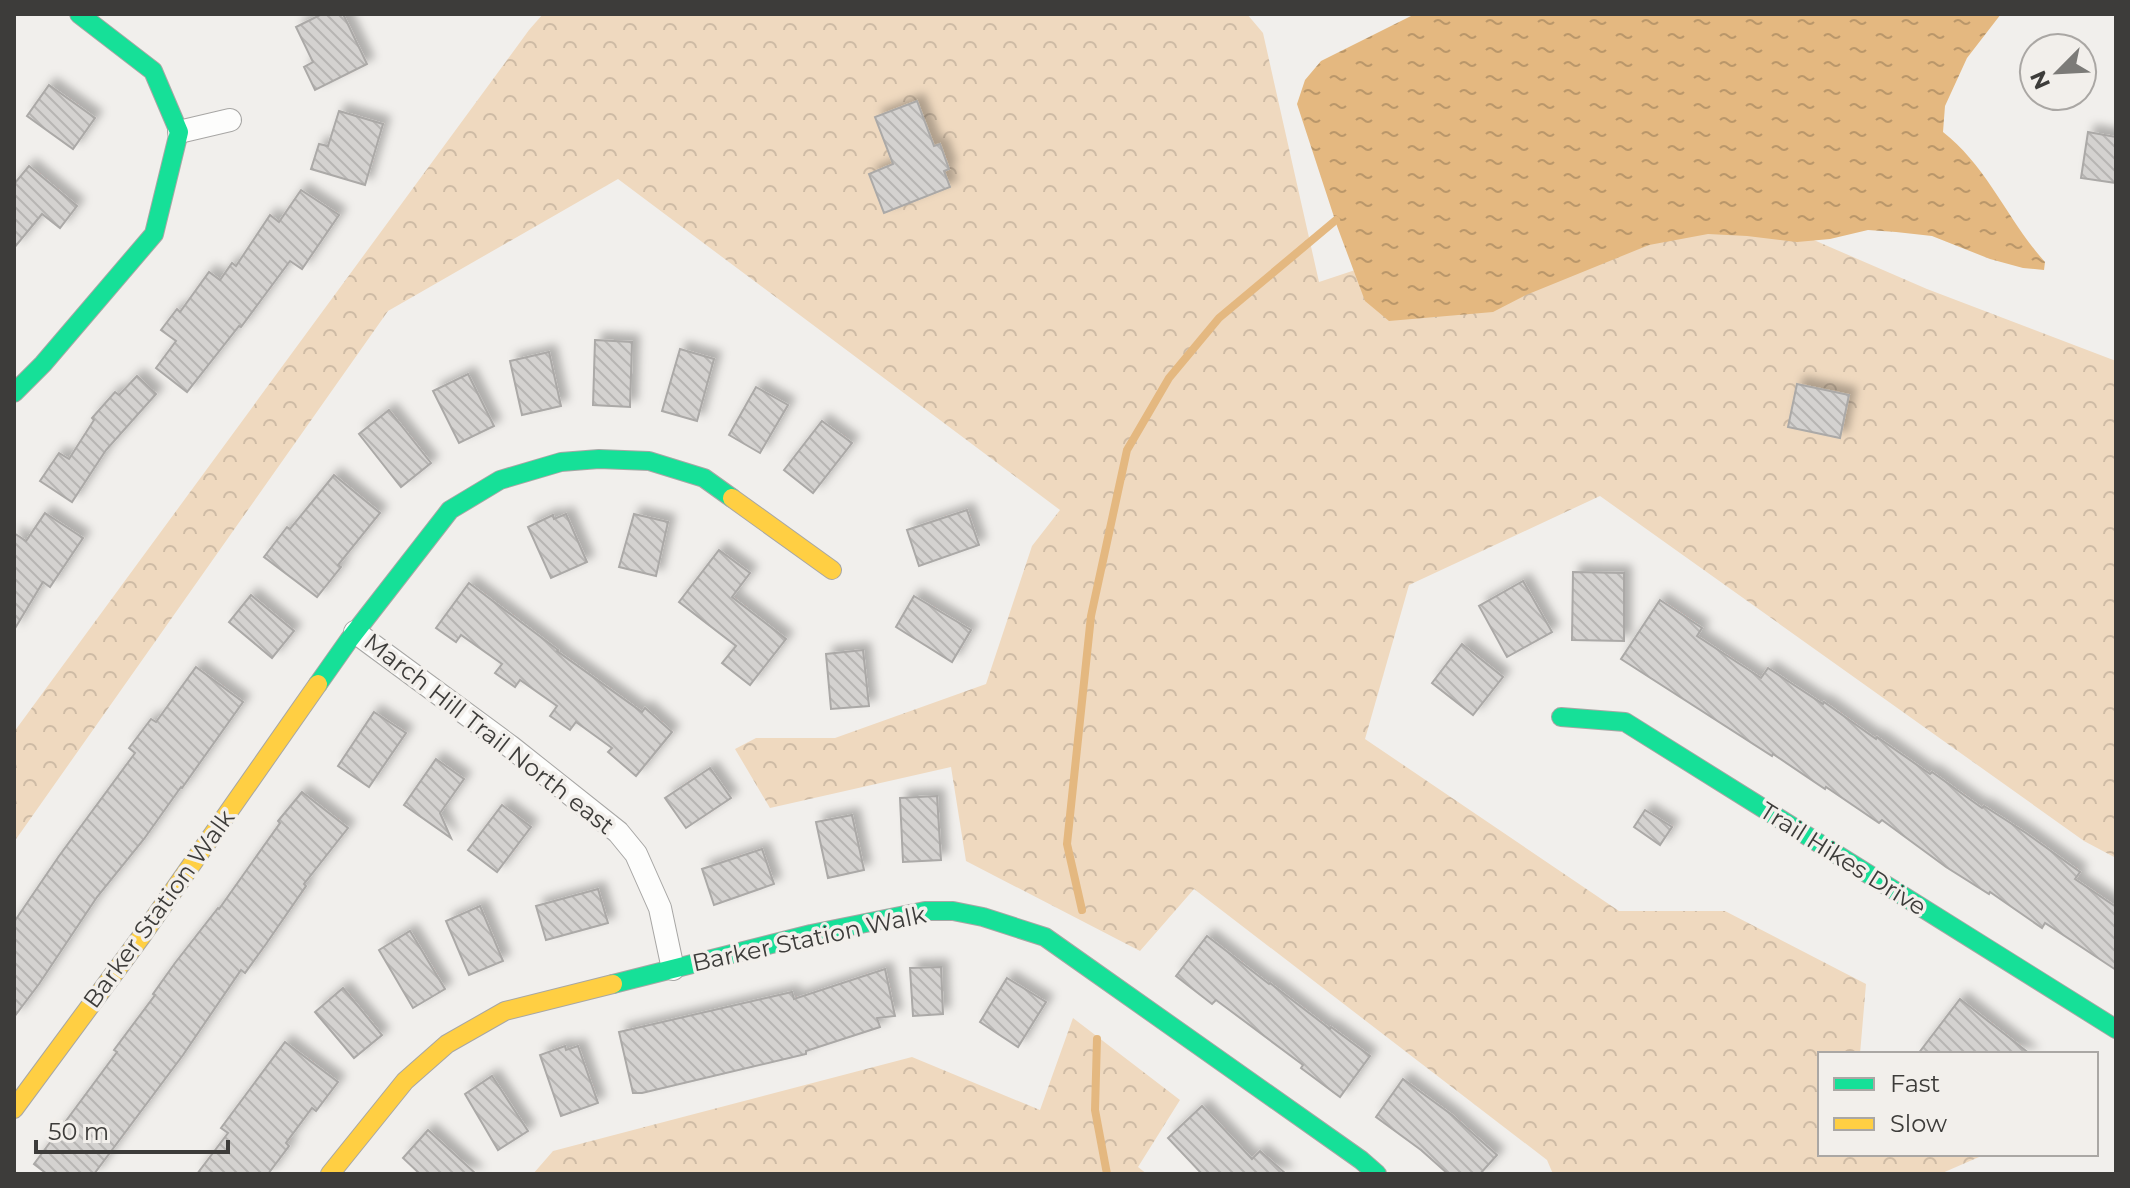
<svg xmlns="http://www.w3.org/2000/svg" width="2130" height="1188" font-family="Montserrat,sans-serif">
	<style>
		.forest { fill: url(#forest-crowns) }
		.water { fill: url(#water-ripples) }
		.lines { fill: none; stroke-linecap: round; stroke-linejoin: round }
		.stream { stroke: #e4b880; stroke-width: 8 }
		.building { fill: url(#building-back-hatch); stroke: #aba9a7; stroke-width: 2; filter: url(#shadow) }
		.street-casing { stroke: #a7a6a4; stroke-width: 24 }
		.fast-casing { stroke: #a7a6a4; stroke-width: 20 }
		.slow-casing { stroke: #a7a6a4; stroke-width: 20 }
		.street { stroke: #fdfdfc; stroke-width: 22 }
		.fast { stroke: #16e098; stroke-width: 18 }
		.slow { stroke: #ffcf43; stroke-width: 18 }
		.labels { text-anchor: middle; stroke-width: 7; stroke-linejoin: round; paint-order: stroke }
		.street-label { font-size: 24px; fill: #3d3c3a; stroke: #f2efeb }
	</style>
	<defs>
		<pattern id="forest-crowns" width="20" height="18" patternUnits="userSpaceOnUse" patternTransform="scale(2)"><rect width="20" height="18" fill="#efd9bf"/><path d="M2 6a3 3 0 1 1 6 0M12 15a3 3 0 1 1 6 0" fill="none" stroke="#cebba5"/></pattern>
		<pattern id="water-ripples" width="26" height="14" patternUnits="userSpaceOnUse" patternTransform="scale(2)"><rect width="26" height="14" fill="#e4b880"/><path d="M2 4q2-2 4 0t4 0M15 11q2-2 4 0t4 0" fill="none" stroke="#ba976a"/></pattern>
		<pattern id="building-back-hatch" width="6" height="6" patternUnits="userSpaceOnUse" patternTransform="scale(2)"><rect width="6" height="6" fill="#d4d2d0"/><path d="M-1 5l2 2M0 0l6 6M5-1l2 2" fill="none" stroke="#b7b5b3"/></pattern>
		<filter id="shadow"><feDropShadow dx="7" dy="-7" stdDeviation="4" flood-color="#0004"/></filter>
	</defs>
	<rect width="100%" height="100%" fill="#f1efec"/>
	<g class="forest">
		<path d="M 543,14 L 1247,14 L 1263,33 L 1319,282 L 1654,171 L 1927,289 L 2116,361 L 2116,858 L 2084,841 L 1600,496 L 1409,585 L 1365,739 L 1619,911 L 1725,911 L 1866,984 L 1860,1054 L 1820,1054 L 1820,1154 L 1986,1154 L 1940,1174 L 1553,1174 L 1547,1160 L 1194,889 L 1140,951 L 966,861 L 951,767 L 770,808 L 735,749 L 756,738 L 835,738 L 986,684 L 1032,546 L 1060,510 L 618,179 L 388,311 L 14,842 L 14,732 L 529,30 Z"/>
		<path d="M 1073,1018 L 1180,1100 L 1138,1167 L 1147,1174 L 533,1174 L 553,1151 L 912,1057 L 1040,1110 Z"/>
	</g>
	<path class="water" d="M 1415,14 L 2001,14 L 1967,58 L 1945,106 L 1943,132 C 1987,166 2008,221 2045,262 L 2044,270 L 2023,268 L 1990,259 L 1932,236 L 1896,232 L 1868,230 L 1830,239 L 1797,242 L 1747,236 L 1708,234 L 1649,245 L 1526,295 L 1493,312 L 1389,321 L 1365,301 L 1337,226 L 1297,104 L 1305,80 L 1321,61 Z"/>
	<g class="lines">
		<g class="stream">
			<path d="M 1082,910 L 1067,844 L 1091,616 L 1127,450 L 1169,378 L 1219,318 L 1336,220"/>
			<path d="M 1097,1039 L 1095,1110 L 1107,1174"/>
		</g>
	</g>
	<g class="building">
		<path d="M 322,14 L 343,14 L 367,64 L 315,90 L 304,67 L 313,62 L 296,27 Z"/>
		<path d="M 49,85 L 95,118 L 73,149 L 27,116 Z"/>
		<path d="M 917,101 L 934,146 L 940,144 L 949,169 L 944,171 L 950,187 L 884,213 L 869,174 L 893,164 L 875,117 Z"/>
		<path d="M 339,111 L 383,124 L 365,185 L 311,169 L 319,144 L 328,146 Z"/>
		<path d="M 2088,132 L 2116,137 L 2116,183 L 2081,178 Z"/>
		<path d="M 29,166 L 77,206 L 60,228 L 42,214 L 14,248 L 14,184 Z"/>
		<path d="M 301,190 L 339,215 L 302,269 L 290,261 L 241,327 L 239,326 L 187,392 L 156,368 L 176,341 L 161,330 L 177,309 L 180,312 L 209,272 L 220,280 L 232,263 L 236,266 L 270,215 L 279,222 Z"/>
		<path d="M 595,340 L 632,342 L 630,407 L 593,405 Z"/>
		<path d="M 680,349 L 714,359 L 697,421 L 662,411 Z"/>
		<path d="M 549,352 L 561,406 L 522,415 L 510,361 Z"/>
		<path d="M 468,374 L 494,426 L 459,443 L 433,391 Z"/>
		<path d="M 137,376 L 156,394 L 106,450 L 72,502 L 40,481 L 59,453 L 69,459 L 94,420 L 92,418 L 115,392 L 119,395 Z"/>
		<path d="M 1797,384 L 1849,395 L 1840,438 L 1788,427 Z"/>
		<path d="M 756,387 L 788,405 L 760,453 L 729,435 Z"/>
		<path d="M 389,410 L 431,463 L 401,487 L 359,434 Z"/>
		<path d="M 822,421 L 852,443 L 813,493 L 784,470 Z"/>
		<path d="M 334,475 L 380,513 L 338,565 L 341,567 L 317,597 L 264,557 L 287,527 L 290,529 Z"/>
		<path d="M 967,510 L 979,545 L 919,566 L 907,530 Z"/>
		<path d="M 45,513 L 83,538 L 50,587 L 43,582 L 14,630 L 14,533 L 26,541 Z"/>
		<path d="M 566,514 L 587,562 L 551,578 L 528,527 L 553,515 L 554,519 Z"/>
		<path d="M 634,514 L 668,522 L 656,576 L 619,567 Z"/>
		<path d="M 719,550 L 750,573 L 732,597 L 786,639 L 750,685 L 722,663 L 736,646 L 679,602 Z"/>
		<path d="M 1573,572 L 1624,573 L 1624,641 L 1572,640 Z"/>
		<path d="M 1523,581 L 1552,632 L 1507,657 L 1479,606 Z"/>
		<path d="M 469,583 L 558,650 L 557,651 L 642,712 L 645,708 L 672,732 L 636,776 L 608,752 L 612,748 L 576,722 L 570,730 L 550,716 L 557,706 L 520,680 L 515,687 L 495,673 L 502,664 L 461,635 L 456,642 L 436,628 Z"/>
		<path d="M 251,595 L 294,631 L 272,658 L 229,622 Z"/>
		<path d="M 914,596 L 971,630 L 952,662 L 896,627 Z"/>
		<path d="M 1660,600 L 1702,628 L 1697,636 L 1761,678 L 1768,668 L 1823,704 L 1824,702 L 1876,739 L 1877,737 L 1930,774 L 1932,772 L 1982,808 L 1984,806 L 2026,833 L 2080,872 L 2075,879 L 2116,907 L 2116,970 L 2045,923 L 2042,928 L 1990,892 L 1989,894 L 1946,867 L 1882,820 L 1879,823 L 1826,787 L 1825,789 L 1773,754 L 1772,756 L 1621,659 Z"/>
		<path d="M 1462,644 L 1503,677 L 1473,715 L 1432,683 Z"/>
		<path d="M 863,650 L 869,706 L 831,709 L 826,654 Z"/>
		<path d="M 196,667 L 243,702 L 182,788 L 181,787 L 144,839 L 97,897 L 39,984 L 14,1017 L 14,922 L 59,856 L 135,753 L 129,748 L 151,719 L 156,722 Z"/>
		<path d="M 374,712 L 406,733 L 369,787 L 338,766 Z"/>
		<path d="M 436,759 L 464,779 L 440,813 L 451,838 L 404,805 Z"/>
		<path d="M 710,768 L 731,798 L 686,828 L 665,798 Z"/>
		<path d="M 302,792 L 348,828 L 304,884 L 306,886 L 266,944 L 245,973 L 241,970 L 183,1055 L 94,1174 L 47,1174 L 34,1164 L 117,1052 L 114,1050 L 155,995 L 153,994 L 175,963 L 218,908 L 219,909 L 280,823 L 278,821 Z"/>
		<path d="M 937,796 L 941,860 L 903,862 L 900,798 Z"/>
		<path d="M 502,805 L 531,827 L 497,872 L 468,850 Z"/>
		<path d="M 1645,810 L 1672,827 L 1660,845 L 1634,827 Z"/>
		<path d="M 852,815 L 864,870 L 828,878 L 816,822 Z"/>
		<path d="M 762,849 L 774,884 L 714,905 L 702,869 Z"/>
		<path d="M 598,889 L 608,923 L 546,940 L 536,906 Z"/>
		<path d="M 480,906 L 503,961 L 469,975 L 446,921 Z"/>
		<path d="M 410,931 L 445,989 L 413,1008 L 379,950 Z"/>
		<path d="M 1207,936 L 1269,984 L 1270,983 L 1330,1029 L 1331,1027 L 1370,1056 L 1340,1097 L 1301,1068 L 1303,1065 L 1216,1000 L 1212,1004 L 1176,976 Z"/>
		<path d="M 941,967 L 943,1014 L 913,1016 L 910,968 Z"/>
		<path d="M 885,969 L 895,1016 L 877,1018 L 880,1027 L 806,1051 L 806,1054 L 642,1093 L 633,1093 L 619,1032 L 792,992 L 794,999 Z"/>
		<path d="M 1007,978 L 1046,1002 L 1018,1047 L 980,1022 Z"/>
		<path d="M 343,988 L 382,1035 L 354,1058 L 315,1012 Z"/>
		<path d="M 1960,999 L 2030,1054 L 1918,1054 Z"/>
		<path d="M 285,1042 L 338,1082 L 316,1111 L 312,1108 L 286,1143 L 289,1146 L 268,1174 L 197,1174 L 228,1133 L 221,1128 Z"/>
		<path d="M 565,1046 L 566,1050 L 578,1046 L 598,1103 L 561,1116 L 540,1055 Z"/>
		<path d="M 492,1076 L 528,1131 L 498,1150 L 465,1094 Z"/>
		<path d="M 1403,1079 L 1452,1115 L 1497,1155 L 1480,1174 L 1448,1174 L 1421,1150 L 1376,1117 Z"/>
		<path d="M 1202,1106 L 1252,1159 L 1260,1151 L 1286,1174 L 1202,1174 L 1168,1138 Z"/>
		<path d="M 428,1130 L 476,1174 L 420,1174 L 403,1158 Z"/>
	</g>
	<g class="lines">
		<defs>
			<g id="street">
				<path d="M 179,132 L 230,120"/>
				<path d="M 355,632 L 511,747 L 618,832 L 636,854 L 660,908 L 673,969"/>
			</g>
			<g id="fast">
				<path d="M 14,393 L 43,364 L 154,234 L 179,132 L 153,71 L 79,14"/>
				<path d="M 318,684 L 349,640 L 450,510 L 500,480 L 561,462 L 599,459 L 649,461 L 704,478 L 732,498"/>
				<path d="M 1561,717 L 1625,722 L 2116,1029"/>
				<path d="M 613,984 L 811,934 L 925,911 L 953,911 L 983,917 L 1045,937 L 1361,1160 L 1377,1174"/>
			</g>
			<g id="slow">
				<path d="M 732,498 L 832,570"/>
				<path d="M 14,1109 L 141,937 L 318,684"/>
				<path d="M 330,1174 L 405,1081 L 447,1044 L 505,1011 L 613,984"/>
			</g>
		</defs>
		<use href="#street" class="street-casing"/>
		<use href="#fast" class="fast-casing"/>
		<use href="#slow" class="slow-casing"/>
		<use href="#street" class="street"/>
		<use href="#fast" class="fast"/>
		<use href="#slow" class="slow"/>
	</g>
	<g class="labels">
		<g class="street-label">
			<text transform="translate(489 734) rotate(38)" y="8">March Hill Trail North east</text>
			<text transform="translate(1843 859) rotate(32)" y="8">Trail Hikes Drive</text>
			<text transform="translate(159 909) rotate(-54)" y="8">Barker Station Walk</text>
			<text transform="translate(809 939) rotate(-12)" y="8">Barker Station Walk</text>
		</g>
	</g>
	<rect width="2130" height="1188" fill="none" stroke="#3d3c3a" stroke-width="32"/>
	<rect x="1818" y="1052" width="280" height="104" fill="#f2efeb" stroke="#aaa7a4" stroke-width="2"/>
	<rect x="1834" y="1078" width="40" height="12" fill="#16e098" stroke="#aaa7a4" stroke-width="2"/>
	<text x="1890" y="1092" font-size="24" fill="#3d3c3a">Fast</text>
	<rect x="1834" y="1118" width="40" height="12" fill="#ffcf43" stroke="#aaa7a4" stroke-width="2"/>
	<text x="1890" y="1132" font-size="24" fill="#3d3c3a">Slow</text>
	<g transform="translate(2058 72) rotate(246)"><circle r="38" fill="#f2efeb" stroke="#aaa7a4" stroke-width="2"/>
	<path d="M0-6L14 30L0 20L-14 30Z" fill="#7c7b78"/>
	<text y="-12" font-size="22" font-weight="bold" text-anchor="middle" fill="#3d3c3a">N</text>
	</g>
	<path d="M36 1140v12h192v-12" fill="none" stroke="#3d3c3a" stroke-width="4"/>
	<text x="48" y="1140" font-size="24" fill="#3d3c3a" stroke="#f2efeb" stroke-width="6" paint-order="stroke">50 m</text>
</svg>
